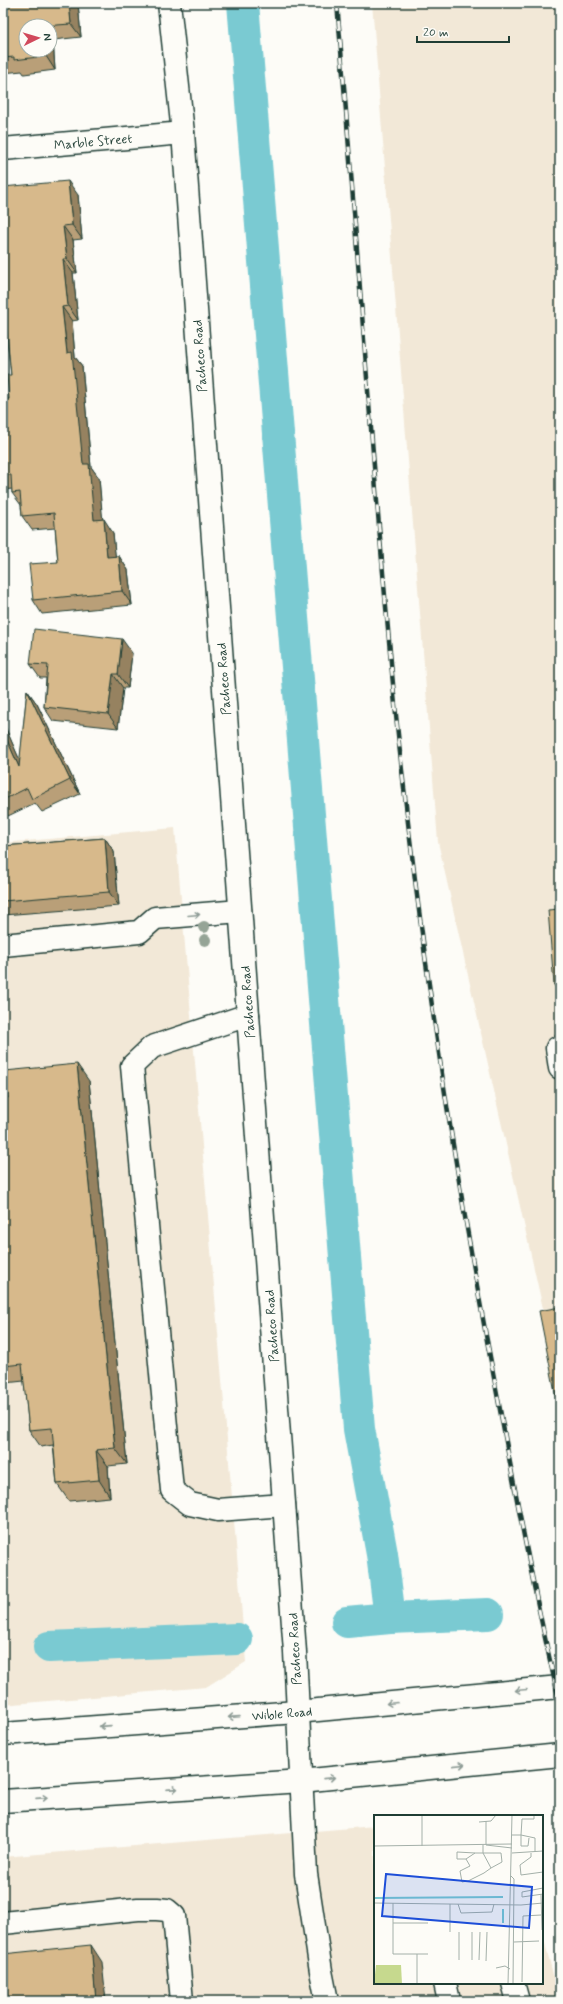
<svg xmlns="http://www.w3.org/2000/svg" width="563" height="2004" font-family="Mynerve,sans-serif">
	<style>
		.built { fill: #f2e8d7 }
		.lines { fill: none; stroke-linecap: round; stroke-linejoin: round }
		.canal { stroke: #7acad2; stroke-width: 32 }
		.minor-casing { stroke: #1f3d34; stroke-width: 25 }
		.minor { stroke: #fdfcf7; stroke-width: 22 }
		.rail-casing { stroke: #1f3d34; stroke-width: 4.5 }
		.rail { stroke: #fdfcf7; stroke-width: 3; stroke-dasharray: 9; stroke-linecap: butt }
		.tree { fill: #95a496 }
		.wall { fill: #b99f78; stroke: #1f3d34; fill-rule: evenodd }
		.shaded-wall { fill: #968261; stroke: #1f3d34 }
		.building { fill: #d7b98b; stroke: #1f3d34 }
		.oneway { stroke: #8e9c96 }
		.labels { text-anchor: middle; stroke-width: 3; stroke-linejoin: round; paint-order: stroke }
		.street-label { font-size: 13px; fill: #1f3d34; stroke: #fdfcf7 }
		.inset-river { fill: none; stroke: #7acad2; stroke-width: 2 }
		.inset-road { fill: none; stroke: #a4b0a9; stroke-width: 1 }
		.view { fill: #1d4ed8; fill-opacity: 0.15; stroke: #1d4ed8; stroke-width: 2 }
		.inset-edge { fill: none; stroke: #1f3d34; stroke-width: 2 }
	</style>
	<rect width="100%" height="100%" fill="#fdfcf7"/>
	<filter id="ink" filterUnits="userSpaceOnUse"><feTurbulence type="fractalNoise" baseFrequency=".025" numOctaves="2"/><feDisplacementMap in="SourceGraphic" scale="8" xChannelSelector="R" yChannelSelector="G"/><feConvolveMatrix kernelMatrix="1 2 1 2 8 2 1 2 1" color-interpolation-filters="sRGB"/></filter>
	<g filter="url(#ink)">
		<g class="built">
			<path d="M 372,3 L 560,3 L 560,1384 L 438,842 Z"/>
			<path d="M 175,828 L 246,1662 L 206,1687 L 3,1705 L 3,843 Z"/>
			<path d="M 375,1826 L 375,1983 L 542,1983 L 542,1932 L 560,2001 L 3,2001 L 3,1857 Z"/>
		</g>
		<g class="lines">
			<g class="canal">
				<path d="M 243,3 L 359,1429 L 382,1554 L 390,1618"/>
				<path d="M 347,1622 L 390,1618 L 488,1614"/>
				<path d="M 49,1647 L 237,1639"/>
			</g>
			<defs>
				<g id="minor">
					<path d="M 169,3 L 183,133 L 295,1652 L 306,1874 L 321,1971 L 327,2001"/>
					<path d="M 3,149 L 183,133"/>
					<path d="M 3,945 L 139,932 L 155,918 L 240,911"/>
					<path d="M 248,1015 L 152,1047 L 132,1066 L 172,1490 L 190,1504 L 218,1510 L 284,1505"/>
					<path d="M 560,1047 L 557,1048 L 560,1068"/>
					<path d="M 3,1734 L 297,1712 L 560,1687"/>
					<path d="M 3,1801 L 301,1781 L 560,1755"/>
					<path d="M 3,1923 L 138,1909 L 157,1909 L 167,1910 L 174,1916 L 182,2001"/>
					<path d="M 445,1983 L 449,2001"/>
					<path d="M 513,1983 L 518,2001"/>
				</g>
			</defs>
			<use href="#minor" class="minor-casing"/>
			<use href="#minor" class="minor"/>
			<defs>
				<path id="rail" d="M 337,3 C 358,244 373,485 397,725 C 421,951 455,1176 498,1399 C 517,1501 536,1603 560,1704"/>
			</defs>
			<use href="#rail" class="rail-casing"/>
			<use href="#rail" class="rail"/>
		</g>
		<g class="tree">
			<circle cx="204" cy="927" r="6"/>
			<circle cx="205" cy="940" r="6"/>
		</g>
		<g class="wall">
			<path d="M 3,3 L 78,3 L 81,37 L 53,40 L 55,70 L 24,74 L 22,71 L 3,73 ZM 26,26 L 50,26 L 50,50 Z"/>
			<path d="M 3,187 L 78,195 L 82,239 L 73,240 L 77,273 L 73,273 L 78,320 L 72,321 L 75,357 L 82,366 L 91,467 L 99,478 L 102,519 L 113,533 L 115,556 L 119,556 L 128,570 L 132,605 L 42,614 L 33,600 L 58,562 L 55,528 L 32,530 L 22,516 L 21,505 L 12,493 L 12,489 L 3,490 L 3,399 L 9,399 L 11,375 L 5,321 L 3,321 Z"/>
			<path d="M 132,653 L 128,688 L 123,688 L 118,728 L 53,721 L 44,707 L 46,678 L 40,678 L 30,664 Z"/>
			<path d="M 27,690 L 37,704 L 80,794 L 42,812 L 35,803 L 8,816 L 3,809 L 3,722 L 20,761 Z"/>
			<path d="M 105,838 L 114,852 L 119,906 L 3,915 L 3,846 Z"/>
			<path d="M 560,909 L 560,993 L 554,985 Z"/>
			<path d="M 89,1081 L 127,1464 L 108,1466 L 110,1497 L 69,1501 L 57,1484 L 53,1445 L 41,1447 L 29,1430 L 24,1381 L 5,1383 L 3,1380 L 3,1099 L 8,1098 Z"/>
		</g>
		<g class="shaded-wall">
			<path d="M 69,3 L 78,3 L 81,37 L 71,24 Z"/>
			<path d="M 50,36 L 53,40 L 55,70 L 46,56 L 45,50 L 50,50 Z"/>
			<path d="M 68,181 L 78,195 L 82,239 L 72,225 Z"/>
			<path d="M 63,226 L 73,240 L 77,273 L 67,259 Z"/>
			<path d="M 63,259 L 73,273 L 78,320 L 68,306 Z"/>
			<path d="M 62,307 L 72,321 L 75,357 L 82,366 L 91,467 L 99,478 L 104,534 L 94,520 L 83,464 L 67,353 Z"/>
			<path d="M 104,519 L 113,533 L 117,571 L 107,557 Z"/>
			<path d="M 119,556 L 128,570 L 132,605 L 122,591 Z"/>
			<path d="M 122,639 L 132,653 L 128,688 L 118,674 Z"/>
			<path d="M 113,674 L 123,688 L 118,728 L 108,714 Z"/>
			<path d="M 27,690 L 37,704 L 80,794 L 70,780 Z"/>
			<path d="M 3,722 L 29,781 L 19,767 L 3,731 Z"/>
			<path d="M 105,838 L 114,852 L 119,906 L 109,892 Z"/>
			<path d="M 77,1064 L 89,1081 L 127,1464 L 115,1448 Z"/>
			<path d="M 96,1450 L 108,1466 L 110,1497 L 99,1480 Z"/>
			<path d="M 91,1945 L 102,1962 L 106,2001 L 96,2001 Z"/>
		</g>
		<g class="building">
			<path d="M 3,3 L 69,3 L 71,24 L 43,26 L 26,26 L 26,50 L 45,50 L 46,56 L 14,60 L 14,57 L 3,58 Z"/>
			<path d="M 68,181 L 72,225 L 63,226 L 67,259 L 63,259 L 68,306 L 62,307 L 67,353 L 72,352 L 83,464 L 89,464 L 94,520 L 104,519 L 107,557 L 119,556 L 122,591 L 33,600 L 29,564 L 58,562 L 54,513 L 22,516 L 20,492 L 12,493 L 11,475 L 3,475 L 3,399 L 9,399 L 7,375 L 11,375 L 4,306 L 3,306 L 3,187 Z"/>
			<path d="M 34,629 L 122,639 L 118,674 L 113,674 L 108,714 L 44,707 L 48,665 L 30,664 Z"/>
			<path d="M 27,690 L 70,780 L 32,799 L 27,788 L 3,800 L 3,731 L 19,767 Z"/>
			<path d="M 105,838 L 109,892 L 3,901 L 3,846 Z"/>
			<path d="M 560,909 L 560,985 L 554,985 L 548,910 Z"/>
			<path d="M 77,1064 L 115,1448 L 96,1450 L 99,1480 L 57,1484 L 52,1428 L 29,1430 L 22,1364 L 3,1366 L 3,1099 L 8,1098 L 5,1071 Z"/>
			<path d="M 560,1307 L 560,1417 L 539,1311 Z"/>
			<path d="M 91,1945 L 96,2001 L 3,2001 L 3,1954 Z"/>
		</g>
		<defs><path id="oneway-shaft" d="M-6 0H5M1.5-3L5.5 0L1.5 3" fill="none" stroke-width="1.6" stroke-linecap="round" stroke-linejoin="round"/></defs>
		<g class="oneway">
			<use href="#oneway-shaft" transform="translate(194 915) rotate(-5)"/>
			<use href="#oneway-shaft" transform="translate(521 1690) rotate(175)"/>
			<use href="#oneway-shaft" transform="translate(392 1703) rotate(175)"/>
			<use href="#oneway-shaft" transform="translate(234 1717) rotate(176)"/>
			<use href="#oneway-shaft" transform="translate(105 1726) rotate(176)"/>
			<use href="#oneway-shaft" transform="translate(459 1765) rotate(-6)"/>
			<use href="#oneway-shaft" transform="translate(329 1778) rotate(-6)"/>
			<use href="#oneway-shaft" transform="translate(172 1789) rotate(-4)"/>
			<use href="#oneway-shaft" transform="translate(42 1798) rotate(-4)"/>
		</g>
	</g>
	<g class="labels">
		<g class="street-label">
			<text transform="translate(93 141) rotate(-5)" y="5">Marble Street</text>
			<text transform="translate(199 356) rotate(-94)" y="5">Pacheco Road</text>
			<text transform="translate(223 679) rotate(-94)" y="5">Pacheco Road</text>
			<text transform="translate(247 1002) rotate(-94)" y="5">Pacheco Road</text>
			<text transform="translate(271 1326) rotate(-94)" y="5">Pacheco Road</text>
			<text transform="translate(294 1649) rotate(-93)" y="5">Pacheco Road</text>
			<text transform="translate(282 1713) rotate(-5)" y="5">Wible Road</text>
		</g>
	</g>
	<g transform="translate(374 1815)">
		<rect width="169" height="169" fill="#fdfcf7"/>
		<path d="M 2,150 L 27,150 L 28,169 L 0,169 Z" fill="#c6d98e"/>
		<path class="inset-river" d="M 0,83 L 129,82M 129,108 L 129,94"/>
		<path class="inset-road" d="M 48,0 L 48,31M 112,6 L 112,30M 105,7 L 117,6 L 122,0M 138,20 L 147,20 L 148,4 L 160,4 L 160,0M 155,23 L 154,31 L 147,31 L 147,20 L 161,23 L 161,37M 112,30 L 138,33M 0,31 L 138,29M 101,38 L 92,44 L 83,44 L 83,37 L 101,38 L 109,38 L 109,30M 138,38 L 169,36M 157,38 L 157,42 L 146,50 L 147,60 L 169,57M 92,44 L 96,51 L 86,56 L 88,67 L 94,66 L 110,58 L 117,53 L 128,47 L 127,38 L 109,38 L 117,53M 137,61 L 140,64 L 139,169M 169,73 L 148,77 L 148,82 L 169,79M 167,79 L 168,115M 0,88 L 147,90 L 169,88M 19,88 L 19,139 L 54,139M 76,89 L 76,117M 84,89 L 87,98 L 118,97 L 120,89M 19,108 L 54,108M 140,127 L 165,126M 43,139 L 43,169M 85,145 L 85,117M 98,145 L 98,117M 105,145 L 106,117M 112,146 L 113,117M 122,153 L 131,151 L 136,154M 148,167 L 149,101 L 167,100M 134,169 L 138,0"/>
		<path class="view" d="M 12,59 L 158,72 L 155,113 L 8,101 Z"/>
		<rect width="169" height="169" class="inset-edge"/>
	</g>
	<rect width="563" height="2004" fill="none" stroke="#fdfcf7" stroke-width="16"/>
	<rect x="8" y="8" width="547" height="1988" fill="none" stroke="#1f3d34" stroke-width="1.5" filter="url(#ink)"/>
	<g transform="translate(38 38) rotate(85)"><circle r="19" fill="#fdfcf7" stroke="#a4b0a9"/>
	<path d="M0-3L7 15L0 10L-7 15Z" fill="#d1495b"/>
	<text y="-6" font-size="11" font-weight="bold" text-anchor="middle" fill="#1f3d34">N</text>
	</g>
	<path d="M417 36v6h92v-6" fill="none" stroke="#1f3d34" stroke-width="2"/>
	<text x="423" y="36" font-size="12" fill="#1f3d34" stroke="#fdfcf7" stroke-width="3" paint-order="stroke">20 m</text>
</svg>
